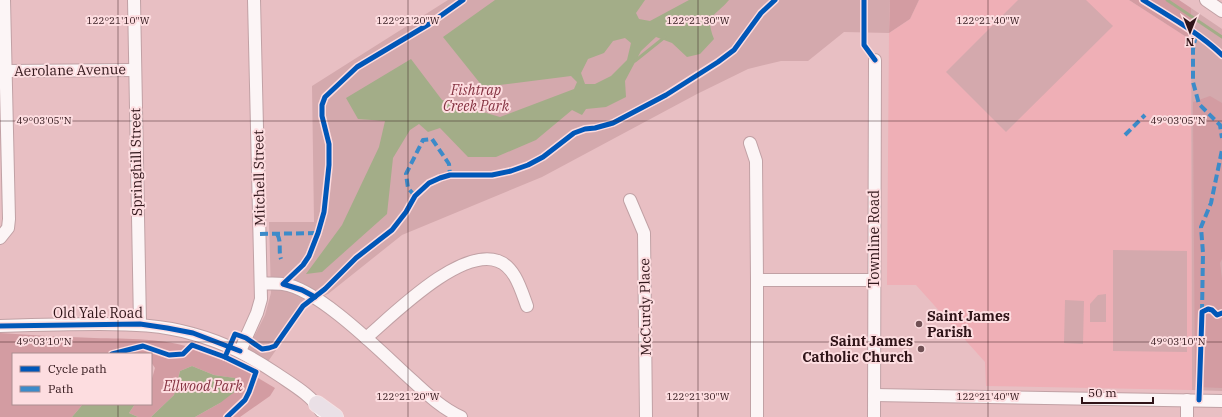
<svg xmlns="http://www.w3.org/2000/svg" width="1222" height="417" font-family="'IBM Plex Serif',serif">
	<style>
		.built { fill: #efafb6 }
		.green { fill: #d4a9ad }
		.forest { fill: #d39ca2 }
		.water { fill: #a3ad88; fill-rule: evenodd }
		.lines { fill: none; stroke-linecap: round; stroke-linejoin: round }
		.stream { stroke: #a3ad88; stroke-width: 3 }
		.minor-casing { stroke: #c1a1a5; stroke-width: 14 }
		.major-casing { stroke: #f5e2e4; stroke-width: 18 }
		.minor { stroke: #fcf5f6; stroke-width: 12 }
		.major { stroke: #eae0e6; stroke-width: 16 }
		.quiet { stroke: #3c8bc9; stroke-width: 4; stroke-dasharray: 8 4; stroke-linecap: butt }
		.cycleway-casing { stroke: #fddde0; stroke-width: 8 }
		.cycleway { stroke: #0057b8; stroke-width: 5 }
		.ticks { fill: none; stroke: #2f1418; stroke-width: 1; stroke-opacity: 0.45 }
		.poi-dot { fill: #705054; stroke: #fddde0; stroke-width: 1.5 }
		.labels { text-anchor: middle; stroke-width: 4; stroke-linejoin: round; paint-order: stroke }
		.street-label { font-size: 14px; fill: #2f1418; stroke: #fddde0 }
		.park-label { font-size: 14px; font-style: italic; fill: #853342; stroke: #fddde0 }
		.poi-label { font-size: 14px; font-weight: bold; fill: #2f1418; stroke: #fddde0; text-anchor: start }
		.ticks-label { font-size: 10px; text-anchor: middle; fill: #2f1418; stroke: #fddde0; stroke-width: 4; stroke-linejoin: round; paint-order: stroke }
	</style>
	<rect width="100%" height="100%" fill="#e8bfc3"/>
	<path class="built" d="M 919,0 L 1129,0 L 1191,40 L 1192,390 L 986,386 L 985,362 L 916,285 L 887,285 L 889,33 L 910,19 Z"/>
	<g class="green">
		<path d="M 448,0 L 890,0 L 889,33 L 844,32 L 808,61 L 781,61 L 748,69 L 697,94 L 542,177 L 402,235 L 328,294 L 310,301 L 267,363 L 247,351 L 265,315 L 271,293 L 269,222 L 314,222 L 312,86 Z"/>
		<path d="M 1018,0 L 1086,0 L 1113,26 L 1006,132 L 946,72 Z"/>
		<path d="M 1191,8 L 1222,29 L 1222,391 L 1192,390 Z"/>
		<path d="M 1113,250 L 1187,251 L 1187,352 L 1113,351 Z"/>
		<path d="M 1106,294 L 1106,322 L 1090,322 L 1090,304 L 1098,295 Z"/>
		<path d="M 1065,300 L 1084,301 L 1083,344 L 1064,343 Z"/>
	</g>
	<g class="forest">
		<path d="M 890,0 L 919,0 L 910,19 L 889,33 Z"/>
		<path d="M 1129,0 L 1179,0 L 1191,8 L 1191,40 Z"/>
		<path d="M 1210,96 L 1222,103 L 1222,259 L 1220,263 L 1222,279 L 1222,388 L 1195,387 L 1193,102 Z"/>
		<path d="M 0,333 C 31,335 63,337 94,338 C 128,339 164,338 196,349 C 225,358 249,372 275,388 L 270,396 L 240,417 L 195,417 L 220,403 L 234,378 L 214,375 L 192,366 L 180,371 L 174,395 L 151,417 L 138,417 L 129,413 L 135,404 L 151,404 L 151,382 L 155,368 L 151,362 L 151,354 L 13,354 L 13,404 L 83,404 L 72,417 L 0,417 Z"/>
	</g>
	<g class="water">
		<path d="M 495,0 L 645,0 L 636,13 L 639,19 L 650,21 L 689,0 L 729,0 C 716,16 704,14 714,39 L 700,54 L 687,57 L 672,43 L 656,37 L 641,51 L 625,81 L 626,97 L 606,107 L 586,109 L 582,115 L 572,110 L 536,140 L 496,157 L 468,157 L 440,128 L 428,132 L 419,124 L 410,130 L 393,158 L 387,214 L 322,272 L 306,274 L 342,225 L 379,147 L 385,121 L 358,119 L 346,98 L 411,59 L 442,100 L 500,117 L 574,89 L 577,82 L 571,76 L 483,87 L 443,37 ZM 625,38 L 631,43 L 627,60 L 611,76 L 595,84 L 585,84 L 581,73 L 588,59 L 604,53 L 613,41 Z"/>
		<path d="M 192,366 L 214,375 L 235,378 L 237,390 L 220,403 L 195,417 L 151,417 L 174,395 L 180,371 Z"/>
		<path d="M 83,404 L 135,404 L 129,413 L 138,417 L 72,417 Z"/>
	</g>
	<g class="lines">
		<g class="stream">
			<path d="M 1167,0 L 1222,37"/>
			<path d="M 635,61 L 665,37"/>
		</g>
		<defs>
			<g id="minor">
				<path d="M 134,0 L 140,324"/>
				<path d="M 1206,0 L 1222,11"/>
				<path d="M 6,71 L 134,70"/>
				<path d="M 750,143 L 756,161 L 757,280"/>
				<path d="M 630,200 L 644,233 L 646,417"/>
				<path d="M 0,238 L 8,228 L 9,219 L 4,0"/>
				<path d="M 261,283 C 268,284 276,283 283,284 C 320,289 384,355 413,381 C 428,395 443,409 461,417"/>
				<path d="M 0,326 C 33,325 67,324 100,324 C 131,324 163,325 193,334 C 226,343 250,356 277,374 C 293,385 311,395 321,411"/>
				<path d="M 366,338 C 393,315 460,247 498,261 C 515,267 521,290 527,306"/>
				<path d="M 240,351 L 257,313 L 261,299 L 254,0"/>
				<path d="M 874,395 L 1222,401"/>
				<path d="M 1187,400 L 1187,417"/>
				<path d="M 757,417 L 757,280 L 874,280"/>
				<path d="M 874,417 L 875,60"/>
			</g>
			<path id="major" d="M 317,404 L 335,417"/>
		</defs>
		<use href="#minor" class="minor-casing"/>
		<use href="#major" class="major-casing"/>
		<use href="#minor" class="minor"/>
		<use href="#major" class="major"/>
		<g class="quiet">
			<path d="M 1196,35 L 1193,49 L 1193,82 L 1199,104 L 1220,125 L 1222,138"/>
			<path d="M 1125,135 L 1145,115"/>
			<path d="M 415,196 L 408,188 L 406,174 L 423,140 L 432,139 L 449,164 L 450,175"/>
			<path d="M 260,234 L 318,233"/>
			<path d="M 277,234 C 282,242 278,250 281,259"/>
			<path d="M 1202,312 L 1203,253 L 1201,227 L 1211,203 L 1222,150"/>
		</g>
		<defs>
			<g id="cycleway">
				<path d="M 864,0 L 864,45 L 875,60"/>
				<path d="M 1143,0 C 1170,17 1199,33 1222,55"/>
				<path d="M 315,297 L 302,290 L 283,284 L 303,265 L 309,256 L 318,233 L 324,212 L 329,165 L 329,144 L 322,116 L 322,105 L 325,97 L 357,67 L 429,24 L 463,0"/>
				<path d="M 0,326 L 140,324 L 167,328 L 193,333 L 240,351"/>
				<path d="M 112,354 L 143,346 L 169,355 L 183,354 L 192,345 L 225,357 L 256,372 L 249,392 L 245,400 L 227,417"/>
				<path d="M 225,357 L 235,334 L 246,338 L 262,349 L 269,348 L 275,346 L 303,306 L 325,289 L 356,258 L 392,230 L 406,212 L 415,196 L 429,183 L 440,178 L 450,175 L 492,175 L 511,171 L 528,165 L 543,157 L 574,133 L 585,129 L 595,128 L 613,123 L 666,95 L 718,62 L 734,50 L 761,13 L 775,0"/>
				<path d="M 1199,400 L 1202,312 L 1208,309 L 1212,310 L 1217,315 L 1222,313"/>
			</g>
		</defs>
		<use href="#cycleway" class="cycleway-casing"/>
		<use href="#cycleway" class="cycleway"/>
	</g>
	<path class="ticks" d="M 118,0 L 118,354M 408,0 L 408,417M 698,0 L 698,417M 988,0 L 988,417M 0,121 L 1222,121M 0,342 L 1222,342M 118,404 L 118,417"/>
	<g class="poi-dot">
		<circle cx="919" cy="324" r="4"/>
		<circle cx="921" cy="349" r="4"/>
	</g>
	<g class="labels">
		<g class="street-label">
			<text transform="translate(70 70) rotate(-1)" y="5">Aerolane Avenue</text>
			<text transform="translate(136 162) rotate(-91)" y="5">Springhill Street</text>
			<text transform="translate(259 178) rotate(-91)" y="5">Mitchell Street</text>
			<text transform="translate(874 239) rotate(-90)" y="5">Townline Road</text>
			<text transform="translate(645 307) rotate(-91)" y="5">McCurdy Place</text>
			<text x="98" y="318">Old Yale Road</text>
		</g>
		<g class="park-label">
			<text x="476" y="95">Fishtrap<tspan x="476" dy="16">Creek Park</tspan></text>
			<text x="203" y="391">Ellwood Park</text>
		</g>
		<g class="poi-label">
			<text x="927" y="321">Saint James<tspan x="927" dy="16">Parish</tspan></text>
			<text x="913" y="346" text-anchor="end">Saint James<tspan x="913" dy="16">Catholic Church</tspan></text>
		</g>
	</g>
	<g class="ticks-label">
		<text x="118" y="24">122°21'10"W</text>
		<text x="408" y="24">122°21'20"W</text>
		<text x="698" y="24">122°21'30"W</text>
		<text x="988" y="24">122°21'40"W</text>
		<text x="1178" y="124">49°03'05"N</text>
		<text x="44" y="124">49°03'05"N</text>
		<text x="1178" y="345">49°03'10"N</text>
		<text x="44" y="345">49°03'10"N</text>
		<text x="408" y="400">122°21'20"W</text>
		<text x="698" y="400">122°21'30"W</text>
		<text x="988" y="400">122°21'40"W</text>
	</g>
	<rect x="12" y="353" width="140" height="52" fill="#fddde0" stroke="#ab8d90"/>
	<rect x="20" y="366" width="20" height="6" fill="#0057b8" stroke="#ab8d90"/>
	<text x="48" y="373" font-size="12" fill="#2f1418">Cycle path</text>
	<rect x="20" y="386" width="20" height="6" fill="#3c8bc9" stroke="#ab8d90"/>
	<text x="48" y="393" font-size="12" fill="#2f1418">Path</text>
	<g transform="translate(1190 32) rotate(180)" stroke="#fddde0" stroke-width="3" paint-order="stroke">
	<path d="M0-3L7 15L0 10L-7 15Z" fill="#2f1418"/>
	<text y="-6" font-size="11" font-weight="bold" text-anchor="middle" fill="#2f1418">N</text>
	</g>
	<path d="M1082 397v6h71v-6" fill="none" stroke="#2f1418" stroke-width="2"/>
	<text x="1088" y="397" font-size="12" fill="#2f1418" stroke="#fddde0" stroke-width="3" paint-order="stroke">50 m</text>
</svg>
